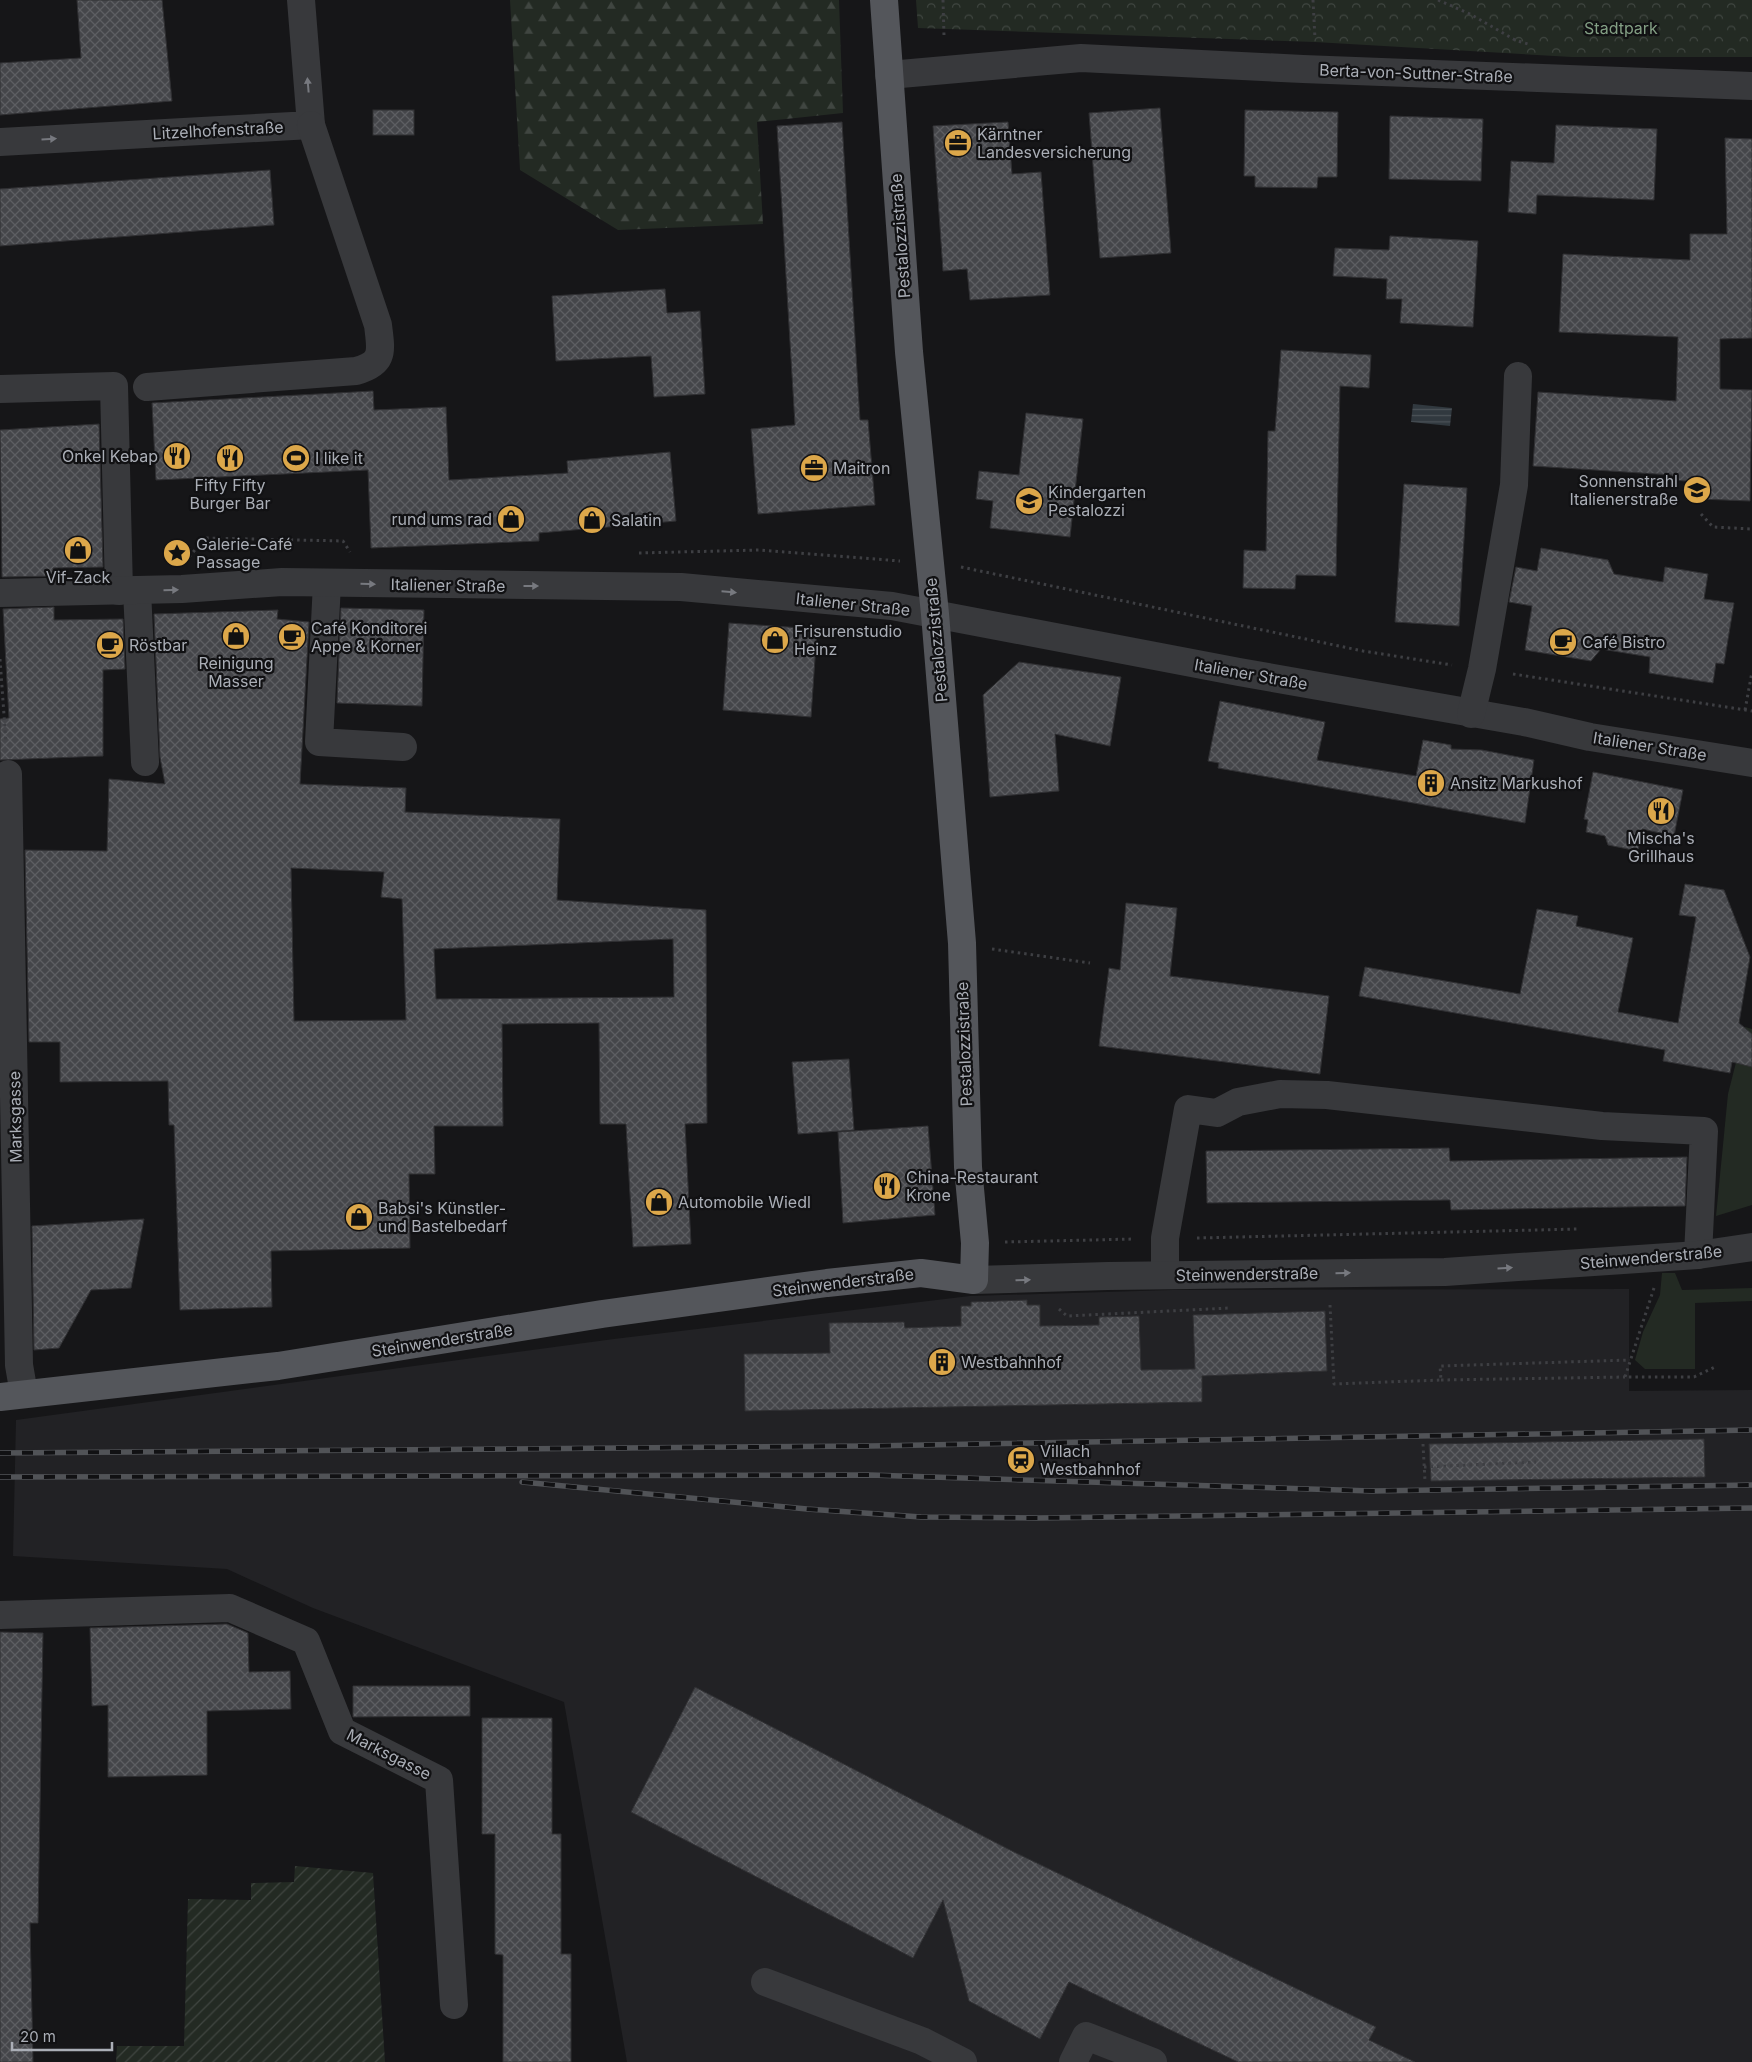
<svg xmlns="http://www.w3.org/2000/svg" width="1752" height="2062" font-family="Inter,sans-serif">
	<style>
		.built { fill: #222225 }
		.grass { fill: #232a23 }
		.forest { fill: url(#forest-firs) }
		.park { fill: url(#park-crowns) }
		.garden { fill: url(#garden-furrows) }
		.water { fill: url(#water-rules) }
		.building { fill: url(#building-cross-hatch); stroke: #303033; fill-rule: evenodd }
		.lines { fill: none; stroke-linecap: round; stroke-linejoin: round }
		.path { stroke: #3e3f43; stroke-width: 3; stroke-dasharray: 2.5 4; stroke-linecap: butt }
		.minor { stroke: #38393c; stroke-width: 28 }
		.major { stroke: #54565b; stroke-width: 28 }
		.rail-casing { stroke: #515357; stroke-width: 5.5 }
		.rail { stroke: #111113; stroke-width: 4; stroke-dasharray: 11; stroke-linecap: butt }
		.oneway { fill: #77797f }
		.labels { text-anchor: middle; stroke-width: 4.5; stroke-linejoin: round; paint-order: stroke }
		.park-label { font-size: 16px; fill: #839f84; stroke: #111113 }
		.street-label { font-size: 16px; fill: #aaaeb6; stroke: #111113 }
		.poi-label { font-size: 16px; fill: #aaaeb6; stroke: #111113; text-anchor: start }
	</style>
	<defs>
		<pattern id="forest-firs" width="22" height="20" patternUnits="userSpaceOnUse" patternTransform="scale(1.25)"><rect width="22" height="20" fill="#232a23"/><path d="M5 1l3.5 6h-7zM16 11l3.5 6h-7z" fill="#404641"/></pattern>
		<pattern id="park-crowns" width="20" height="18" patternUnits="userSpaceOnUse" patternTransform="scale(1.25)"><rect width="20" height="18" fill="#232a23"/><path d="M2 6a3 3 0 1 1 6 0M12 15a3 3 0 1 1 6 0" fill="none" stroke="#404641"/></pattern>
		<pattern id="garden-furrows" width="10" height="10" patternUnits="userSpaceOnUse" patternTransform="scale(1.25)"><rect width="10" height="10" fill="#232a23"/><path d="M-1 1l2-2M0 10L10 0M9 11l2-2" fill="none" stroke="#404641"/></pattern>
		<pattern id="water-rules" width="6" height="5" patternUnits="userSpaceOnUse" patternTransform="scale(1.25)"><rect width="6" height="5" fill="#31393f"/><path d="M0 2.5h6" fill="none" stroke="#4c5358"/></pattern>
		<pattern id="building-cross-hatch" width="8" height="8" patternUnits="userSpaceOnUse" patternTransform="scale(1.25)"><rect width="8" height="8" fill="#45464a"/><path d="M0 0l8 8M0 8l8-8" fill="none" stroke="#5d5e62"/></pattern>
	</defs>
	<rect width="100%" height="100%" fill="#161618"/>
	<path class="built" d="M 1629,1289 L 1629,1391 L 1752,1390 L 1752,2062 L 627,2062 L 564,1702 L 313,1608 L 227,1569 L 13,1556 L 16,1420 L 614,1339 L 970,1296 L 1172,1290 Z"/>
	<g class="grass">
		<path d="M 1745,1027 L 1752,1029 L 1752,1205 L 1716,1216 L 1728,1094 Z"/>
		<path d="M 1662,1273 L 1675,1273 L 1682,1290 L 1752,1288 L 1752,1301 L 1695,1303 L 1695,1369 L 1645,1369 L 1635,1360 L 1643,1332 L 1660,1295 Z"/>
	</g>
	<path class="forest" d="M 510,0 L 839,0 L 843,113 L 757,122 L 763,224 L 618,230 L 520,170 Z"/>
	<path class="park" d="M 916,0 L 1752,0 L 1752,57 L 1572,57 L 1315,42 L 918,28 Z"/>
	<path class="garden" d="M 295,1866 L 373,1873 L 385,2062 L 116,2062 L 117,2046 L 184,2046 L 188,1899 L 251,1900 L 251,1883 L 294,1882 Z"/>
	<path class="water" d="M 1413,404 L 1452,408 L 1450,426 L 1411,422 Z"/>
	<g class="building">
		<path d="M 77,0 L 162,0 L 172,101 L 0,115 L 0,63 L 81,58 Z"/>
		<path d="M 1160,108 L 1171,253 L 1100,258 L 1089,113 Z"/>
		<rect x="373" y="110" width="41" height="25"/>
		<path d="M 1245,110 L 1338,112 L 1337,177 L 1318,177 L 1317,188 L 1255,187 L 1255,176 L 1244,176 Z"/>
		<path d="M 1390,116 L 1483,119 L 1481,181 L 1389,179 Z"/>
		<path d="M 842,122 L 860,420 L 868,420 L 875,505 L 758,514 L 751,429 L 795,425 L 777,126 Z"/>
		<path d="M 1008,122 L 1012,174 L 1041,172 L 1050,295 L 970,300 L 967,269 L 943,271 L 933,126 Z"/>
		<path d="M 1556,125 L 1657,129 L 1654,200 L 1537,195 L 1536,214 L 1508,212 L 1511,161 L 1554,163 Z"/>
		<path d="M 1725,138 L 1752,139 L 1752,338 L 1720,339 L 1720,389 L 1752,390 L 1750,501 L 1700,499 L 1686,481 L 1672,480 L 1672,475 L 1533,466 L 1538,392 L 1676,401 L 1678,337 L 1559,332 L 1563,254 L 1690,260 L 1690,234 L 1727,234 Z"/>
		<path d="M 270,170 L 274,225 L 0,246 L 0,189 Z"/>
		<path d="M 1390,236 L 1478,241 L 1473,327 L 1400,323 L 1402,299 L 1386,299 L 1387,279 L 1333,276 L 1335,248 L 1389,250 Z"/>
		<path d="M 665,289 L 667,313 L 700,311 L 705,394 L 654,397 L 651,356 L 556,361 L 552,296 Z"/>
		<path d="M 1281,350 L 1371,355 L 1369,388 L 1340,386 L 1336,576 L 1296,575 L 1295,589 L 1243,588 L 1244,550 L 1266,551 L 1268,431 L 1275,431 Z"/>
		<path d="M 373,391 L 374,410 L 446,407 L 449,480 L 568,473 L 567,461 L 670,452 L 676,521 L 539,533 L 539,541 L 371,548 L 368,470 L 156,480 L 152,403 Z"/>
		<path d="M 1026,413 L 1083,419 L 1070,537 L 990,528 L 993,501 L 976,499 L 979,471 L 1019,475 Z"/>
		<path d="M 99,424 L 103,567 L 53,568 L 53,576 L 2,577 L 0,430 Z"/>
		<path d="M 1404,484 L 1467,488 L 1459,626 L 1395,622 Z"/>
		<path d="M 1541,548 L 1608,560 L 1614,574 L 1663,582 L 1665,567 L 1708,574 L 1704,599 L 1734,603 L 1724,664 L 1716,663 L 1713,683 L 1649,673 L 1650,657 L 1601,649 L 1591,661 L 1525,650 L 1532,606 L 1509,602 L 1516,567 L 1537,571 Z"/>
		<path d="M 54,607 L 54,620 L 123,619 L 125,669 L 103,670 L 103,756 L 0,760 L 0,719 L 9,718 L 3,609 Z"/>
		<path d="M 341,608 L 424,610 L 422,706 L 337,703 Z"/>
		<path d="M 278,610 L 277,619 L 309,622 L 300,784 L 406,788 L 405,812 L 560,819 L 557,900 L 706,910 L 707,1123 L 685,1124 L 691,1244 L 633,1247 L 626,1124 L 600,1124 L 599,1023 L 502,1024 L 503,1126 L 434,1126 L 435,1174 L 409,1174 L 410,1248 L 271,1251 L 272,1307 L 180,1310 L 174,1125 L 169,1125 L 168,1081 L 60,1082 L 60,1042 L 29,1042 L 25,850 L 107,851 L 109,779 L 165,784 L 160,757 L 154,614 ZM 291,868 L 384,872 L 381,897 L 402,899 L 406,1020 L 294,1021 ZM 673,939 L 674,997 L 436,999 L 434,949 Z"/>
		<path d="M 729,623 L 817,629 L 811,717 L 723,710 Z"/>
		<path d="M 1019,662 L 1121,677 L 1110,746 L 1055,734 L 1059,791 L 990,797 L 983,695 Z"/>
		<path d="M 1220,701 L 1325,722 L 1317,760 L 1416,776 L 1423,740 L 1451,745 L 1451,749 L 1482,750 L 1534,760 L 1525,823 L 1218,768 L 1219,763 L 1208,761 Z"/>
		<path d="M 1593,772 L 1683,790 L 1674,836 L 1642,829 L 1638,851 L 1608,845 L 1605,836 L 1586,832 L 1588,820 L 1584,819 Z"/>
		<path d="M 1685,884 L 1724,890 L 1750,957 L 1739,1023 L 1752,1034 L 1752,1067 L 1732,1062 L 1730,1073 L 1663,1061 L 1665,1050 L 1359,996 L 1365,967 L 1520,994 L 1537,909 L 1578,916 L 1576,926 L 1633,938 L 1618,1012 L 1678,1023 L 1696,917 L 1679,915 Z"/>
		<path d="M 1126,903 L 1177,908 L 1170,976 L 1329,996 L 1320,1074 L 1099,1046 L 1109,968 L 1120,970 Z"/>
		<path d="M 849,1059 L 854,1130 L 798,1134 L 792,1062 Z"/>
		<path d="M 928,1126 L 935,1215 L 843,1223 L 838,1132 Z"/>
		<path d="M 1449,1148 L 1450,1161 L 1687,1157 L 1685,1206 L 1451,1210 L 1450,1200 L 1207,1203 L 1206,1151 Z"/>
		<path d="M 144,1219 L 131,1288 L 91,1290 L 59,1348 L 34,1350 L 32,1226 Z"/>
		<path d="M 1027,1300 L 1027,1305 L 1040,1305 L 1040,1326 L 1099,1325 L 1099,1317 L 1139,1316 L 1141,1370 L 1195,1369 L 1193,1315 L 1325,1311 L 1327,1371 L 1202,1376 L 1202,1402 L 745,1411 L 744,1354 L 830,1353 L 829,1323 L 904,1322 L 905,1328 L 961,1326 L 961,1306 L 971,1306 L 971,1302 Z"/>
		<path d="M 1704,1439 L 1705,1477 L 1431,1481 L 1429,1444 Z"/>
		<path d="M 227,1624 L 248,1633 L 249,1672 L 290,1671 L 291,1709 L 207,1711 L 207,1775 L 108,1777 L 108,1705 L 92,1706 L 90,1628 Z"/>
		<path d="M 0,1632 L 43,1633 L 38,1923 L 30,1923 L 33,2062 L 0,2062 Z"/>
		<path d="M 353,1686 L 470,1686 L 470,1716 L 353,1717 Z"/>
		<path d="M 695,1687 L 1012,1851 L 1376,2027 L 1369,2040 L 1415,2062 L 1238,2062 L 1069,1982 L 1040,2039 L 969,2001 L 943,1900 L 913,1958 L 631,1812 Z"/>
		<path d="M 482,1718 L 552,1718 L 552,1834 L 561,1834 L 561,1954 L 571,1954 L 571,2062 L 503,2062 L 503,1955 L 495,1954 L 495,1834 L 482,1834 Z"/>
	</g>
	<g class="lines">
		<g class="path">
			<path d="M 943,0 L 944,36"/>
			<path d="M 1313,0 L 1315,39"/>
			<path d="M 1438,0 L 1470,14 L 1515,40 L 1531,45"/>
			<path d="M 1701,514 L 1713,527 L 1752,529"/>
			<path d="M 639,553 L 759,550 L 900,561"/>
			<path d="M 189,557 L 205,538 L 343,541 L 350,552"/>
			<path d="M 961,567 L 1363,651 L 1452,665"/>
			<path d="M 0,659 L 6,743"/>
			<path d="M 1513,674 L 1752,711"/>
			<path d="M 1745,710 L 1752,672"/>
			<path d="M 992,949 L 1090,963"/>
			<path d="M 1197,1238 L 1579,1229"/>
			<path d="M 1005,1242 L 1134,1239"/>
			<path d="M 1654,1288 L 1625,1377 L 1694,1377 L 1717,1366"/>
			<path d="M 1330,1305 L 1334,1384 L 1441,1380 L 1440,1366 L 1630,1360"/>
			<path d="M 1059,1309 L 1067,1316 L 1230,1308"/>
			<path d="M 1441,1380 L 1625,1377"/>
			<path d="M 1423,1444 L 1425,1481"/>
			<path d="M 1424,1467 L 1536,1462"/>
		</g>
		<g class="minor">
			<path d="M 889,75 L 1081,58 L 1303,69 L 1752,86"/>
			<path d="M 0,142 L 311,125 L 301,0"/>
			<path d="M 147,387 L 356,371 C 385,363 381,351 378,325 L 311,125"/>
			<path d="M 0,389 L 114,386 L 119,591"/>
			<path d="M 327,583 L 319,742 L 403,747"/>
			<path d="M 137,590 L 145,762"/>
			<path d="M 0,593 L 182,589 L 282,582 L 681,587 L 892,606 L 1239,672 L 1524,722 L 1590,737 L 1752,763"/>
			<path d="M 1471,714 L 1482,669 L 1514,485 L 1518,376"/>
			<path d="M 8,774 L 19,1365 L 24,1394"/>
			<path d="M 1165,1275 L 1165,1238 L 1188,1109 L 1217,1113 L 1238,1102 L 1280,1094 L 1327,1095 L 1602,1126 L 1704,1131 L 1698,1255"/>
			<path d="M 974,1280 L 1108,1276 L 1445,1272 L 1698,1255 L 1752,1247"/>
			<path d="M 0,1615 L 230,1608 L 306,1641 L 342,1731 L 439,1780 L 454,2005"/>
			<path d="M 765,1982 L 922,2041 L 963,2062"/>
			<path d="M 1073,2062 L 1086,2036 L 1153,2062"/>
		</g>
		<path class="major" d="M 0,1397 L 278,1366 L 602,1314 L 827,1283 L 921,1273 L 974,1280 L 975,1243 L 968,1167 L 962,943 L 935,614 L 909,352 L 884,0"/>
		<defs>
			<g id="rail">
				<path d="M 0,1453 L 870,1446 L 1752,1430"/>
				<path d="M 0,1477 L 870,1475 L 1372,1491 L 1752,1485"/>
				<path d="M 522,1482 L 807,1509 L 921,1517 L 1038,1518 L 1752,1508"/>
			</g>
		</defs>
		<use href="#rail" class="rail-casing"/>
		<use href="#rail" class="rail"/>
	</g>
	<defs><path id="oneway-solid" d="M-6-.8H1V-3.2L6.5 0L1 3.2V.8H-6Z" transform="scale(1.25)"/></defs>
	<g class="oneway">
		<use href="#oneway-solid" transform="translate(308 85) rotate(-95)"/>
		<use href="#oneway-solid" transform="translate(49 139) rotate(-3)"/>
		<use href="#oneway-solid" transform="translate(368 584) rotate(1)"/>
		<use href="#oneway-solid" transform="translate(531 586)"/>
		<use href="#oneway-solid" transform="translate(171 590) rotate(-1)"/>
		<use href="#oneway-solid" transform="translate(729 592) rotate(5)"/>
		<use href="#oneway-solid" transform="translate(1505 1268) rotate(-4)"/>
		<use href="#oneway-solid" transform="translate(1343 1273) rotate(-1)"/>
		<use href="#oneway-solid" transform="translate(1023 1280) rotate(-2)"/>
	</g>
	<defs>
		<symbol id="office-disc" viewBox="-11 -11 22 22"><circle r="9.5" fill="#dca74a" stroke="#111113"/><path d="M-6-3h4V-5.5h4V-3h4V5H-6ZM-1-4.5V-3h2v-1.5ZM-6 0V1H6V0Z" fill="#111"/></symbol>
		<symbol id="restaurant-disc" viewBox="-11 -11 22 22"><circle r="9.5" fill="#dca74a" stroke="#111113"/><path d="M-5-6h1v4h1v-4h1v4h1v-4h1v5L-1.5 .5V6h-2V.5L-5-1ZM5-6V6H3V1.5H1.5Q1.5-4 5-6Z" fill="#111"/></symbol>
		<symbol id="stadium-disc" viewBox="-11 -11 22 22"><circle r="9.5" fill="#dca74a" stroke="#111113"/><path d="M0-5a6.5 5 0 1 0 0 10a6.5 5 0 1 0 0-10ZM-3.5-1.8h7v3.6h-7Z" fill="#111"/></symbol>
		<symbol id="school-disc" viewBox="-11 -11 22 22"><circle r="9.5" fill="#dca74a" stroke="#111113"/><path d="M0-5L7-2L0 1L-7-2ZM-4 1L0 2.5L4 1V4Q0 6-4 4Z" fill="#111"/></symbol>
		<symbol id="shop-disc" viewBox="-11 -11 22 22"><circle r="9.5" fill="#dca74a" stroke="#111113"/><path d="M-5-2.5h2.3a2.7 3.5 0 0 1 5.4 0H5L5.5 6h-11ZM-1.5-2.5h3a1.5 2.3 0 0 0-3 0Z" fill="#111"/></symbol>
		<symbol id="sight-disc" viewBox="-11 -11 22 22"><circle r="9.5" fill="#dca74a" stroke="#111113"/><path d="M0-6L1.8-2.2L6-1.7L2.9 1.2L3.7 5.4L0 3.3L-3.7 5.4L-2.9 1.2L-6-1.7L-1.8-2.2Z" fill="#111"/></symbol>
		<symbol id="cafe-disc" viewBox="-11 -11 22 22"><circle r="9.5" fill="#dca74a" stroke="#111113"/><path d="M-5.5-4.5H6V0H3Q3 3.5 0 3.5H-2.5Q-5.5 3.5-5.5 0ZM3-3.2v2h1.7v-2ZM-6 4.5H4V6H-6Z" fill="#111"/></symbol>
		<symbol id="building-disc" viewBox="-11 -11 22 22"><circle r="9.5" fill="#dca74a" stroke="#111113"/><path d="M-4-6H4V6H1V3H-1V6H-4ZM-2.5-4.3h1.7v1.8h-1.7ZM.8-4.3h1.7v1.8H.8ZM-2.5-1h1.7V.8h-1.7ZM.8-1h1.7V.8H.8Z" fill="#111"/></symbol>
		<symbol id="station-disc" viewBox="-11 -11 22 22"><circle r="9.5" fill="#dca74a" stroke="#111113"/><path d="M-3-6H3Q5-6 5-4V2Q5 4 3 4L4.5 6H3L1.5 4h-3L-3 6H-4.5L-3 4Q-5 4-5 2V-4Q-5-6-3-6ZM-3.5-4v3h7v-3ZM-3.5 1v1.5H-2V1ZM2 1v1.5H3.5V1Z" fill="#111"/></symbol>
	</defs>
	<g fill-rule="evenodd">
		<use href="#office-disc" x="942" y="127" width="32" height="32"/>
		<use href="#restaurant-disc" x="161" y="440" width="32" height="32"/>
		<use href="#restaurant-disc" x="214" y="442" width="32" height="32"/>
		<use href="#stadium-disc" x="280" y="442" width="32" height="32"/>
		<use href="#office-disc" x="798" y="452" width="32" height="32"/>
		<use href="#school-disc" x="1681" y="474" width="32" height="32"/>
		<use href="#school-disc" x="1013" y="485" width="32" height="32"/>
		<use href="#shop-disc" x="495" y="503" width="32" height="32"/>
		<use href="#shop-disc" x="576" y="504" width="32" height="32"/>
		<use href="#shop-disc" x="62" y="534" width="32" height="32"/>
		<use href="#sight-disc" x="161" y="537" width="32" height="32"/>
		<use href="#shop-disc" x="220" y="620" width="32" height="32"/>
		<use href="#cafe-disc" x="276" y="621" width="32" height="32"/>
		<use href="#shop-disc" x="759" y="624" width="32" height="32"/>
		<use href="#cafe-disc" x="1547" y="626" width="32" height="32"/>
		<use href="#cafe-disc" x="94" y="629" width="32" height="32"/>
		<use href="#building-disc" x="1415" y="767" width="32" height="32"/>
		<use href="#restaurant-disc" x="1645" y="795" width="32" height="32"/>
		<use href="#restaurant-disc" x="871" y="1170" width="32" height="32"/>
		<use href="#shop-disc" x="643" y="1186" width="32" height="32"/>
		<use href="#shop-disc" x="343" y="1201" width="32" height="32"/>
		<use href="#building-disc" x="926" y="1346" width="32" height="32"/>
		<use href="#station-disc" x="1005" y="1444" width="32" height="32"/>
	</g>
	<g class="labels">
		<g class="park-label">
			<text x="1621" y="34">Stadtpark</text>
		</g>
		<g class="street-label">
			<text transform="translate(1416 73) rotate(2)" y="6">Berta-von-Suttner-Straße</text>
			<text transform="translate(218 130) rotate(-3)" y="6">Litzelhofenstraße</text>
			<text transform="translate(900 236) rotate(-94)" y="6">Pestalozzistraße</text>
			<text transform="translate(448 585) rotate(1)" y="6">Italiener Straße</text>
			<text transform="translate(853 604) rotate(6)" y="6">Italiener Straße</text>
			<text transform="translate(936 640) rotate(-95)" y="6">Pestalozzistraße</text>
			<text transform="translate(1251 674) rotate(10)" y="6">Italiener Straße</text>
			<text transform="translate(1650 746) rotate(9)" y="6">Italiener Straße</text>
			<text transform="translate(964 1044) rotate(-92)" y="6">Pestalozzistraße</text>
			<text transform="translate(15 1117) rotate(-91)" y="6">Marksgasse</text>
			<text transform="translate(1651 1257) rotate(-5)" y="6">Steinwenderstraße</text>
			<text transform="translate(1247 1274) rotate(-1)" y="6">Steinwenderstraße</text>
			<text transform="translate(843 1282) rotate(-7)" y="6">Steinwenderstraße</text>
			<text transform="translate(442 1340) rotate(-9)" y="6">Steinwenderstraße</text>
			<text transform="translate(389 1754) rotate(27)" y="6">Marksgasse</text>
		</g>
		<g class="poi-label">
			<text x="977" y="140">Kärntner<tspan x="977" dy="18">Landesversicherung</tspan></text>
			<text x="158" y="462" text-anchor="end">Onkel Kebap</text>
			<text x="315" y="464">I like it</text>
			<text x="833" y="474">Maitron</text>
			<text x="1678" y="487" text-anchor="end">Sonnenstrahl<tspan x="1678" dy="18">Italienerstraße</tspan></text>
			<text x="230" y="491" text-anchor="middle">Fifty Fifty<tspan x="230" dy="18">Burger Bar</tspan></text>
			<text x="1048" y="498">Kindergarten<tspan x="1048" dy="18">Pestalozzi</tspan></text>
			<text x="492" y="525" text-anchor="end">rund ums rad</text>
			<text x="611" y="526">Salatin</text>
			<text x="196" y="550">Galerie-Café<tspan x="196" dy="18">Passage</tspan></text>
			<text x="78" y="583" text-anchor="middle">Vif-Zack</text>
			<text x="311" y="634">Café Konditorei<tspan x="311" dy="18">Appe &amp; Korner</tspan></text>
			<text x="794" y="637">Frisurenstudio<tspan x="794" dy="18">Heinz</tspan></text>
			<text x="1582" y="648">Café Bistro</text>
			<text x="129" y="651">Röstbar</text>
			<text x="236" y="669" text-anchor="middle">Reinigung<tspan x="236" dy="18">Masser</tspan></text>
			<text x="1450" y="789">Ansitz Markushof</text>
			<text x="1661" y="844" text-anchor="middle">Mischa's<tspan x="1661" dy="18">Grillhaus</tspan></text>
			<text x="906" y="1183">China-Restaurant<tspan x="906" dy="18">Krone</tspan></text>
			<text x="678" y="1208">Automobile Wiedl</text>
			<text x="378" y="1214">Babsi's Künstler-<tspan x="378" dy="18">und Bastelbedarf</tspan></text>
			<text x="961" y="1368">Westbahnhof</text>
			<text x="1040" y="1457">Villach<tspan x="1040" dy="18">Westbahnhof</tspan></text>
		</g>
	</g>
	<path d="M12 2042v8h100v-8" fill="none" stroke="#aaaeb6" stroke-width="2.5"/>
	<text x="20" y="2042" font-size="15" fill="#aaaeb6" stroke="#111113" stroke-width="4" paint-order="stroke">20 m</text>
</svg>
